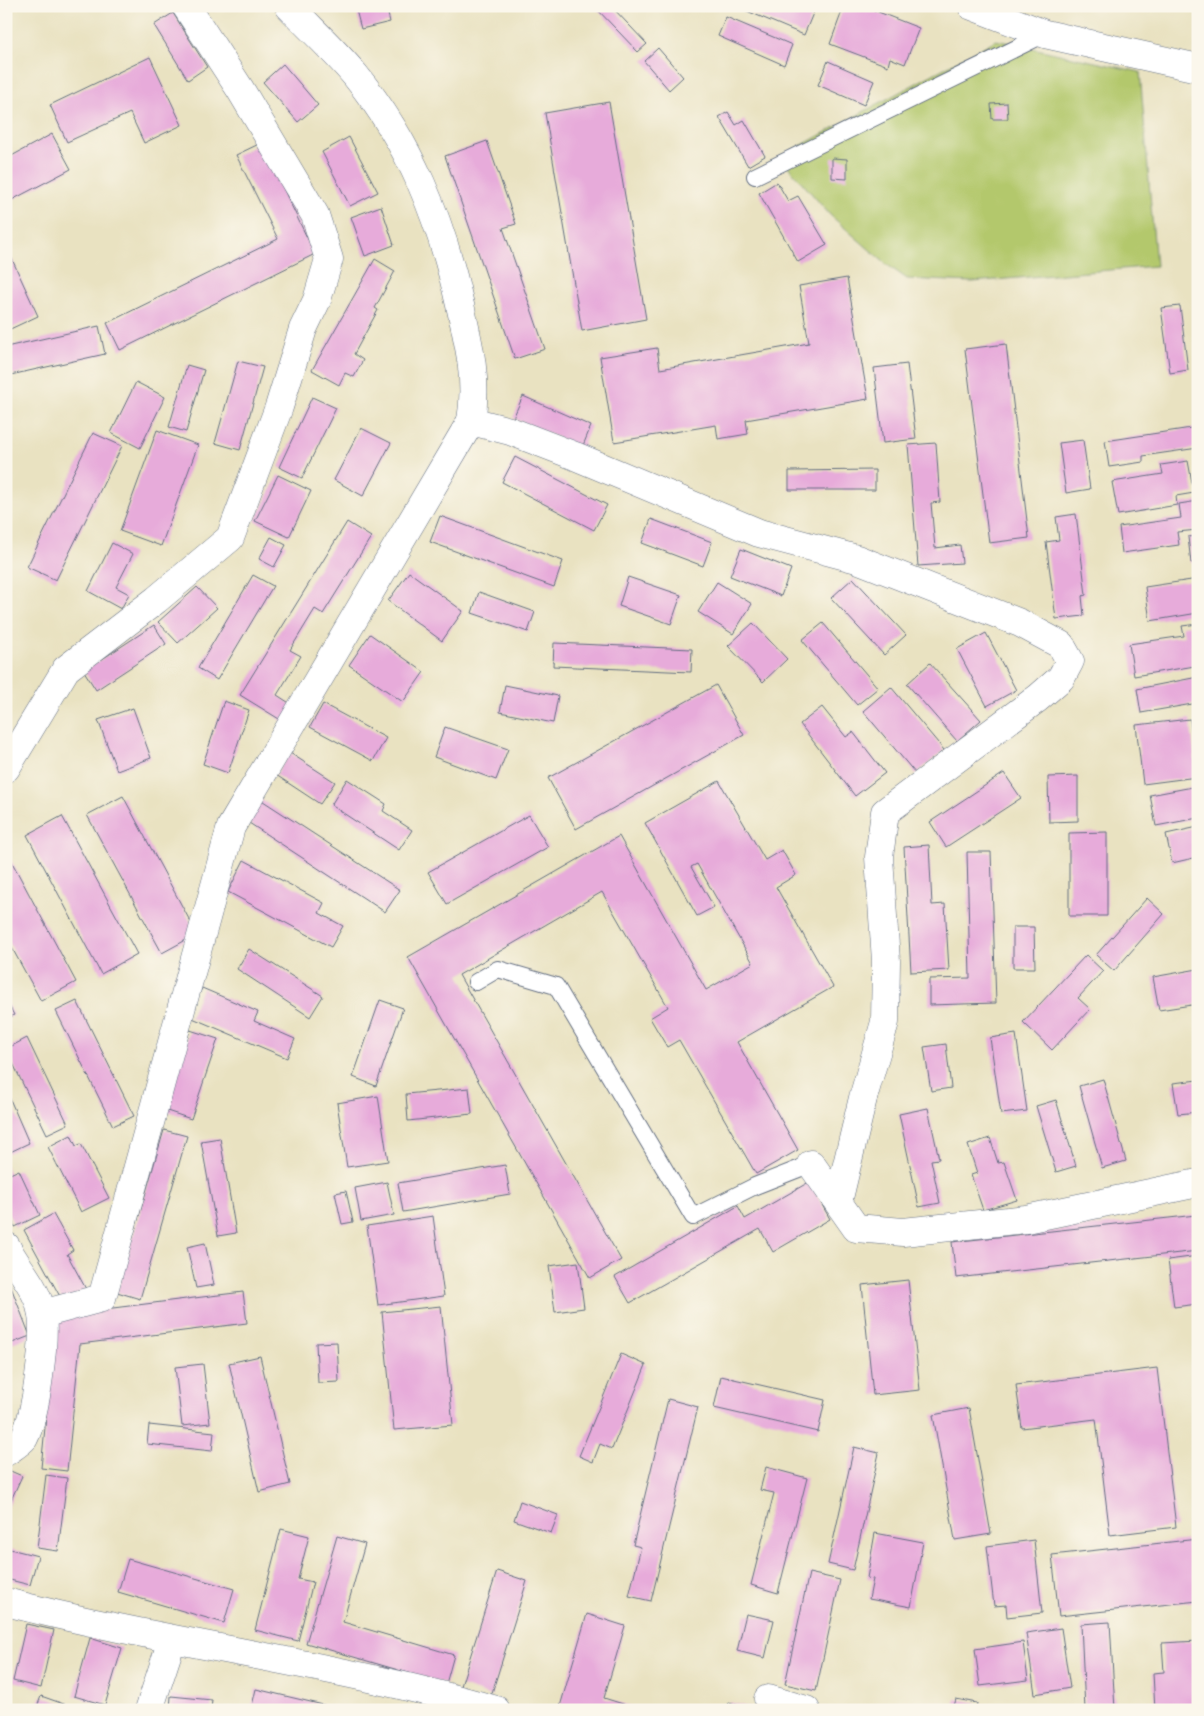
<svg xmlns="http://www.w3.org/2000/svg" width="1204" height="1716" font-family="'Sorts Mill Goudy',serif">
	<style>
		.green { fill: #b3c86c; stroke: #677c65 }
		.building { fill: #e7abda }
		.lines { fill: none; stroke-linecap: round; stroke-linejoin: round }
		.service-casing { stroke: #636e81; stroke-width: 18 }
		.minor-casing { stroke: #636e81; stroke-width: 29 }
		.service { stroke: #fff; stroke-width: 16 }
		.minor { stroke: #fff; stroke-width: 28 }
	</style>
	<rect width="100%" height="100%" fill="#fbf7ec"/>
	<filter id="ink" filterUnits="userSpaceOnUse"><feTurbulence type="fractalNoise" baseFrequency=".02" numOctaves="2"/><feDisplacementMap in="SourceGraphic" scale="10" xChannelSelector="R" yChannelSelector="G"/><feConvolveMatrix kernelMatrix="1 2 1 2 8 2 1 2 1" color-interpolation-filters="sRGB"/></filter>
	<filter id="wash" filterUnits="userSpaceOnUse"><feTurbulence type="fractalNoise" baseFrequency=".0096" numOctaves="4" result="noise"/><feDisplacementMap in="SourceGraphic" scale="20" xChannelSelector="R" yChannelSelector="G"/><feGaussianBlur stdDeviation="1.12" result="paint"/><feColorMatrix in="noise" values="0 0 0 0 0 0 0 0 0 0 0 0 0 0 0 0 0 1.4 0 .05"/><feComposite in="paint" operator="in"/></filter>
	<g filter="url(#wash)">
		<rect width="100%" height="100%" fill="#e9e2c1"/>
		<path class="green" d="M 996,40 L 1140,72 L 1156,266 L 972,282 L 907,279 L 886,264 L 830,215 L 780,157 Z"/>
		<g id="blocks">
			<g class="building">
				<path d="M 355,6 L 386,6 L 390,22 L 361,29 Z"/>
				<path d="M 594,6 L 611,6 L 647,44 L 638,52 Z"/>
				<path d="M 735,6 L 816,6 L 804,35 Z"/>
				<path d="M 844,6 L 863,6 L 919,28 L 905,64 L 890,58 L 888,66 L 830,44 Z"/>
				<path d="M 173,13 L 207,67 L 188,80 L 154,25 Z"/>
				<path d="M 726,17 L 792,45 L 784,65 L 718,36 Z"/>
				<path d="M 658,48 L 683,77 L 669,90 L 644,61 Z"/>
				<path d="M 150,57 L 182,125 L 144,143 L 130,113 L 67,142 L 50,105 Z"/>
				<path d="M 828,61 L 874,81 L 864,105 L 818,85 Z"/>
				<path d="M 283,64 L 318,105 L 298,122 L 263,82 Z"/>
				<path d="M 609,102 L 646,319 L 582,331 L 545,113 Z"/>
				<path d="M 1007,103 L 1008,119 L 992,119 L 991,104 Z"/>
				<path d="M 728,112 L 736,125 L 744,120 L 765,156 L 748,166 L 719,117 Z"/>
				<path d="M 52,134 L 71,169 L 6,203 L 6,159 Z"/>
				<path d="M 349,137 L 378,192 L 350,206 L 322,152 Z"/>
				<path d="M 487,141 L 516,224 L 503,228 L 545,349 L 515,359 L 445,156 Z"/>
				<path d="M 261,143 L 315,254 L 120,350 L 107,323 L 278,239 L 236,155 Z"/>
				<path d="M 832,158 L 847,159 L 847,179 L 832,178 Z"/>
				<path d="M 777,182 L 788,201 L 798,196 L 827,245 L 798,262 L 759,193 Z"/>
				<path d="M 381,206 L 394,245 L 365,256 L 351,217 Z"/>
				<path d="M 6,246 L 38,316 L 6,331 Z"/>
				<path d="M 375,259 L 395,271 L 375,308 L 378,310 L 354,354 L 363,360 L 354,377 L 345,373 L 339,385 L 312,370 Z"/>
				<path d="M 847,278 L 868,399 L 746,420 L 748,434 L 718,439 L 716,425 L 614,442 L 600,357 L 657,348 L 660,369 L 809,343 L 799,286 Z"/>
				<path d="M 1180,306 L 1188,370 L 1170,373 L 1161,308 Z"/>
				<path d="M 99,326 L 105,354 L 6,376 L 6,347 Z"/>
				<path d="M 1006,344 L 1029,538 L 989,543 L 965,349 Z"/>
				<path d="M 238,361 L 263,367 L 240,450 L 215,443 Z"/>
				<path d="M 907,364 L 916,439 L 883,443 L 874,368 Z"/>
				<path d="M 187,365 L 204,370 L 186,432 L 169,427 Z"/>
				<path d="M 136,382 L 165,397 L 140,448 L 111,433 Z"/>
				<path d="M 523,396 L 591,426 L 582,448 L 513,418 Z"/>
				<path d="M 312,397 L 336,408 L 302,478 L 279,467 Z"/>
				<path d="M 1198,427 L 1198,448 L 1143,456 L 1143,462 L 1109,467 L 1105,441 Z"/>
				<path d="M 361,428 L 391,443 L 363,496 L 334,480 Z"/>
				<path d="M 157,430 L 198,445 L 161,546 L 120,531 Z"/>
				<path d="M 93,433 L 122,446 L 56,580 L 27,567 Z"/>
				<path d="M 1083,440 L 1090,489 L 1066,493 L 1059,443 Z"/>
				<path d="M 936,443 L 940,502 L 931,503 L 935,548 L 960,545 L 962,563 L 918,566 L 908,445 Z"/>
				<path d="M 515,457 L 607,505 L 594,530 L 502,482 Z"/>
				<path d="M 1188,461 L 1194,493 L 1176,496 L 1177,505 L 1118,515 L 1112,482 L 1163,474 L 1161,465 Z"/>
				<path d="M 875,470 L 875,490 L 789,490 L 789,471 Z"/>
				<path d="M 278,475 L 311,491 L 289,537 L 255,521 Z"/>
				<path d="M 1198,501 L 1198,530 L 1177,532 L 1179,545 L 1122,553 L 1119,527 L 1181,518 L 1179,504 Z"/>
				<path d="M 1076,514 L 1086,595 L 1082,596 L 1084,616 L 1056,619 L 1046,542 L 1059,540 L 1056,517 Z"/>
				<path d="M 440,516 L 563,561 L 554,587 L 430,542 Z"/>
				<path d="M 651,519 L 712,542 L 703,566 L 642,543 Z"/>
				<path d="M 347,522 L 371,537 L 323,614 L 315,609 L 290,650 L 301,656 L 277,695 L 294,706 L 284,722 L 240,695 Z"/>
				<path d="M 1198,536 L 1198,562 L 1191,563 L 1188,537 Z"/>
				<path d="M 271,537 L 286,545 L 274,567 L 259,559 Z"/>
				<path d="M 112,543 L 133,554 L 116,587 L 129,594 L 121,609 L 88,591 Z"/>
				<path d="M 741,549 L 791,569 L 781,596 L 730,576 Z"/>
				<path d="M 409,572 L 463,611 L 442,641 L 388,601 Z"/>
				<path d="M 253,575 L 273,586 L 217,680 L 198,668 Z"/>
				<path d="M 628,577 L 681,595 L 671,624 L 619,606 Z"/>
				<path d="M 853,578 L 906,635 L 884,655 L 831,598 Z"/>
				<path d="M 1198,579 L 1198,613 L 1150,621 L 1145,587 Z"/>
				<path d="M 717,582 L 752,604 L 733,634 L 698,612 Z"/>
				<path d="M 197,587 L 217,608 L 178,643 L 158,622 Z"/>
				<path d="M 479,592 L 535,612 L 528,632 L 472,613 Z"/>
				<path d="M 753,623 L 787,659 L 763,682 L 728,646 Z"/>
				<path d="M 823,623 L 878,688 L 857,705 L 802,640 Z"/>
				<path d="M 1198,624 L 1198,651 L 1193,652 L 1195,666 L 1134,676 L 1129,644 L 1184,636 L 1182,626 Z"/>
				<path d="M 154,625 L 166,644 L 96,690 L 84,671 Z"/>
				<path d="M 986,633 L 1016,690 L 987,706 L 957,649 Z"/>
				<path d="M 370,634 L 424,672 L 403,702 L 349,665 Z"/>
				<path d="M 554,643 L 692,649 L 691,672 L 553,666 Z"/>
				<path d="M 930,663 L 981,720 L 957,741 L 907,684 Z"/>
				<path d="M 1198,677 L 1198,703 L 1141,713 L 1137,689 Z"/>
				<path d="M 505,685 L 558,696 L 553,723 L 500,712 Z"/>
				<path d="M 716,685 L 744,735 L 576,829 L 548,778 Z"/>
				<path d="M 891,687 L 944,750 L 916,774 L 863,711 Z"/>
				<path d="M 224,701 L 249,710 L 228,773 L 203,764 Z"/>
				<path d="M 323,704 L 386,738 L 373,761 L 310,727 Z"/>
				<path d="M 822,707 L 846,737 L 853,732 L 885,773 L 855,796 L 800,724 Z"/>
				<path d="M 133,708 L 151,758 L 117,771 L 98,720 Z"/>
				<path d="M 1190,719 L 1197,777 L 1143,784 L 1136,725 Z"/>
				<path d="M 445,727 L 508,749 L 496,780 L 434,757 Z"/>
				<path d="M 290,753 L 335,782 L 320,804 L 276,775 Z"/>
				<path d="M 1004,773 L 1021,798 L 946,847 L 930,822 Z"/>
				<path d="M 1078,776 L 1078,821 L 1049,822 L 1048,777 Z"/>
				<path d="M 347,779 L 386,804 L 383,811 L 412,830 L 399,850 L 331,805 Z"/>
				<path d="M 719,781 L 765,860 L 782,850 L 796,875 L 776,887 L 833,987 L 737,1042 L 798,1150 L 756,1174 L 679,1040 L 667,1047 L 650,1018 L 668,1007 L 602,892 L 459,975 L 621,1260 L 590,1278 L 408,957 L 619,836 L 706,990 L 753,963 L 697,864 L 691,867 L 714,907 L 697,916 L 645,823 Z"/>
				<path d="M 1198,786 L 1198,818 L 1156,826 L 1150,795 Z"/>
				<path d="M 123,796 L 197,934 L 162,953 L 87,815 Z"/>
				<path d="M 260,799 L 400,890 L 385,912 L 246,821 Z"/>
				<path d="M 529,815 L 548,847 L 447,904 L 428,872 Z"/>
				<path d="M 62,816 L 137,954 L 101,974 L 27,835 Z"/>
				<path d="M 1198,827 L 1198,857 L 1172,863 L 1166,834 Z"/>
				<path d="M 1107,832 L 1107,916 L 1069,916 L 1069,833 Z"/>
				<path d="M 929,845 L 932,905 L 945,904 L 949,970 L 911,972 L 904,847 Z"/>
				<path d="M 6,851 L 76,982 L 41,1001 L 6,937 Z"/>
				<path d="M 967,852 L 991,852 L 996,1003 L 929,1005 L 929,979 L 970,978 Z"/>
				<path d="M 244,860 L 324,903 L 319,913 L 343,926 L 331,947 L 228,892 Z"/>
				<path d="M 1147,898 L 1164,914 L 1114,971 L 1096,955 Z"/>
				<path d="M 1013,927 L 1034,927 L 1035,968 L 1013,968 Z"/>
				<path d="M 249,949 L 323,996 L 310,1017 L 237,969 Z"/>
				<path d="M 1086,955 L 1103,971 L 1078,998 L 1090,1009 L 1052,1050 L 1023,1022 Z"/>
				<path d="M 1198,969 L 1198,1004 L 1159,1010 L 1153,977 Z"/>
				<path d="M 202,988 L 258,1012 L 254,1021 L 295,1039 L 287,1058 L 190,1017 Z"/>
				<path d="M 6,1000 L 14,1015 L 6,1019 Z"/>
				<path d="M 380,1000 L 403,1008 L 376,1086 L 353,1077 Z"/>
				<path d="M 77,1001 L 134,1116 L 113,1126 L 56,1011 Z"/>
				<path d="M 190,1030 L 218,1039 L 191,1119 L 164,1110 Z"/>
				<path d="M 1016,1034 L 1027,1111 L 1001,1114 L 990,1038 Z"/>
				<path d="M 27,1038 L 68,1124 L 47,1134 L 6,1049 Z"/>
				<path d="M 946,1044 L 951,1088 L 931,1091 L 924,1047 Z"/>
				<path d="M 1103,1079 L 1126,1161 L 1102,1168 L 1079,1086 Z"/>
				<path d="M 1198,1080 L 1198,1112 L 1178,1114 L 1173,1083 Z"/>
				<path d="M 469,1088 L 472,1114 L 408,1121 L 406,1094 Z"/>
				<path d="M 6,1090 L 29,1143 L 6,1154 Z"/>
				<path d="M 378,1096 L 388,1161 L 347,1167 L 337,1103 Z"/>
				<path d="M 1056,1100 L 1076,1166 L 1056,1172 L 1036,1106 Z"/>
				<path d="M 928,1108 L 939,1159 L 931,1160 L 940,1203 L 919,1207 L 899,1114 Z"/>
				<path d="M 164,1130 L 187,1136 L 140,1299 L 117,1292 Z"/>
				<path d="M 71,1135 L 76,1146 L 81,1144 L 109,1198 L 81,1212 L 48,1147 Z"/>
				<path d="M 220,1138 L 236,1233 L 218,1236 L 201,1141 Z"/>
				<path d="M 990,1138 L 998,1163 L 1004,1162 L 1017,1200 L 983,1210 L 971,1175 L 977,1173 L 968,1145 Z"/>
				<path d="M 505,1165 L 510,1194 L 403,1212 L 398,1183 Z"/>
				<path d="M 6,1166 L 10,1174 L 19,1170 L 40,1215 L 15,1227 L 6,1209 Z"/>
				<path d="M 387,1182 L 394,1215 L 361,1221 L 355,1188 Z"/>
				<path d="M 809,1182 L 830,1219 L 773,1252 L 760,1229 L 630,1303 L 615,1277 L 738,1206 L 745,1219 Z"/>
				<path d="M 346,1191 L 353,1222 L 342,1224 L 335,1193 Z"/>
				<path d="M 53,1214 L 73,1250 L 67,1254 L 86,1289 L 63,1302 L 24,1230 Z"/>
				<path d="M 1196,1215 L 1198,1251 L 956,1278 L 952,1242 Z"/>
				<path d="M 433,1216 L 444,1296 L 378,1305 L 367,1226 Z"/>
				<path d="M 205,1243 L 214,1285 L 196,1288 L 187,1247 Z"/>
				<path d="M 1198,1256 L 1198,1304 L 1174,1307 L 1168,1260 Z"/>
				<path d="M 578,1262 L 584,1308 L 555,1312 L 549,1266 Z"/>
				<path d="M 6,1274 L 30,1336 L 7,1345 L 6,1343 Z"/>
				<path d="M 908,1280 L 920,1390 L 873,1395 L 862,1285 Z"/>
				<path d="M 243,1292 L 247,1323 L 80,1344 L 67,1471 L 41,1468 L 56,1315 Z"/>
				<path d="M 441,1306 L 453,1425 L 394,1430 L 382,1312 Z"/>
				<path d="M 337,1342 L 339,1382 L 318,1383 L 316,1343 Z"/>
				<path d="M 621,1354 L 646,1365 L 612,1449 L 600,1444 L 593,1462 L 579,1456 Z"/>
				<path d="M 260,1356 L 290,1484 L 259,1492 L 229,1363 Z"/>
				<path d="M 203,1364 L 210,1423 L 182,1426 L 175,1367 Z"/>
				<path d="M 1157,1368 L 1176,1527 L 1110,1535 L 1096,1419 L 1022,1428 L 1016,1385 Z"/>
				<path d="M 721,1376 L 825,1400 L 818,1432 L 714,1408 Z"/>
				<path d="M 668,1399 L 698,1407 L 651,1601 L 629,1596 L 641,1547 L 633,1545 Z"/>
				<path d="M 969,1408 L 991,1534 L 955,1540 L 933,1415 Z"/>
				<path d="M 149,1425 L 214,1432 L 212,1451 L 147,1444 Z"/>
				<path d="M 854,1447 L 879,1453 L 853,1570 L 828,1564 Z"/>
				<path d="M 766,1467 L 807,1478 L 778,1593 L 751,1585 L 774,1493 L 760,1490 Z"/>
				<path d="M 6,1469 L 22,1476 L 6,1511 Z"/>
				<path d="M 46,1475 L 67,1478 L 58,1551 L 37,1548 Z"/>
				<path d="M 520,1501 L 558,1515 L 551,1533 L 514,1520 Z"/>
				<path d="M 281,1529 L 309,1536 L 298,1579 L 313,1582 L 298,1641 L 255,1630 Z"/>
				<path d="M 875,1533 L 923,1542 L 911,1607 L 869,1599 L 873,1579 L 867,1578 Z"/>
				<path d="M 337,1536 L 365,1544 L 343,1622 L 454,1655 L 446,1684 L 306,1643 Z"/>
				<path d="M 1198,1539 L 1198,1601 L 1059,1616 L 1052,1555 Z"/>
				<path d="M 1034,1540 L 1042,1613 L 1007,1617 L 1006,1605 L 994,1606 L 987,1546 Z"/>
				<path d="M 6,1548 L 38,1556 L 30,1585 L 6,1579 Z"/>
				<path d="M 128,1559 L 234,1589 L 224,1623 L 118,1592 Z"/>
				<path d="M 497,1571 L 527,1581 L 491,1696 L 461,1686 Z"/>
				<path d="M 809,1573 L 840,1580 L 816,1691 L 785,1684 Z"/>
				<path d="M 587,1614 L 625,1626 L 604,1698 L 642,1710 L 559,1710 Z"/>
				<path d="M 746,1614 L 774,1620 L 765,1658 L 737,1651 Z"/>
				<path d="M 1110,1622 L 1115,1710 L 1085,1710 L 1081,1624 Z"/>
				<path d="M 26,1624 L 54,1630 L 41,1688 L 13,1681 Z"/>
				<path d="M 1061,1628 L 1070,1688 L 1035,1694 L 1026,1633 Z"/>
				<path d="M 90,1638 L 122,1648 L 105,1705 L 74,1696 Z"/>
				<path d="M 1198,1641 L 1198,1710 L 1155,1710 L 1153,1673 L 1164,1672 L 1162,1643 Z"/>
				<path d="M 1023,1642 L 1028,1680 L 980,1686 L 975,1649 Z"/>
				<path d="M 256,1689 L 340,1709 L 340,1710 L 251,1710 Z"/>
				<path d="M 41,1696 L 78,1709 L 78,1710 L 36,1710 Z"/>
				<path d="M 171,1696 L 212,1700 L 211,1710 L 170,1710 Z"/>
				<path d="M 956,1699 L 977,1703 L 976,1710 L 953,1710 Z"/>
				<path d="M 729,1702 L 753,1709 L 753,1710 L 727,1710 Z"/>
			</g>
		</g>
	</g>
	<g filter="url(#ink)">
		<use href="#blocks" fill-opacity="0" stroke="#636e81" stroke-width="1"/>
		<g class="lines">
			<defs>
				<g id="service">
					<path d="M 755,176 L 1045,34"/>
					<path d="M 476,982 L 498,969 L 556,986 L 693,1217 L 755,1186 L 811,1164"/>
				</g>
				<g id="minor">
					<path d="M 289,6 C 311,29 335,51 355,75 C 411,144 441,220 460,305 C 469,344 478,381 471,421"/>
					<path d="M 972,6 L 1045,34 L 1198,68"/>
					<path d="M 6,768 L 66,669 L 156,600 L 230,538 L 279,407 L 303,329 L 317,300 L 329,259 L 315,215 L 240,89 L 186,6"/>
					<path d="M 811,1164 L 856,1228 L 903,1232 L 1026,1219 L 1198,1183"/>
					<path d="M 6,1246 C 17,1268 36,1286 41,1310 C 47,1334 36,1416 24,1438 C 20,1443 11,1448 6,1452"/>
					<path d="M 42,1314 L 102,1298 L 231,827 L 471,421 L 510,431 L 575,456 L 759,533 L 857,559 L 1020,623 L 1061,645 L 1070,661 L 1061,678 L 1038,698 L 885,812 L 879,857 L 886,961 L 885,1022 L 863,1098 L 838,1202"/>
					<path d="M 6,1602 C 168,1644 335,1663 496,1710"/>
					<path d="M 768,1699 L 806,1710"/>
					<path d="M 149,1710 L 172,1640"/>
				</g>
			</defs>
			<use href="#service" class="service-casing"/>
			<use href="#minor" class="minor-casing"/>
			<use href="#service" class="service"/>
			<use href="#minor" class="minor"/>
		</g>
	</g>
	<rect width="1204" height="1716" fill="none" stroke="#fbf7ec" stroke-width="25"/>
</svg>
